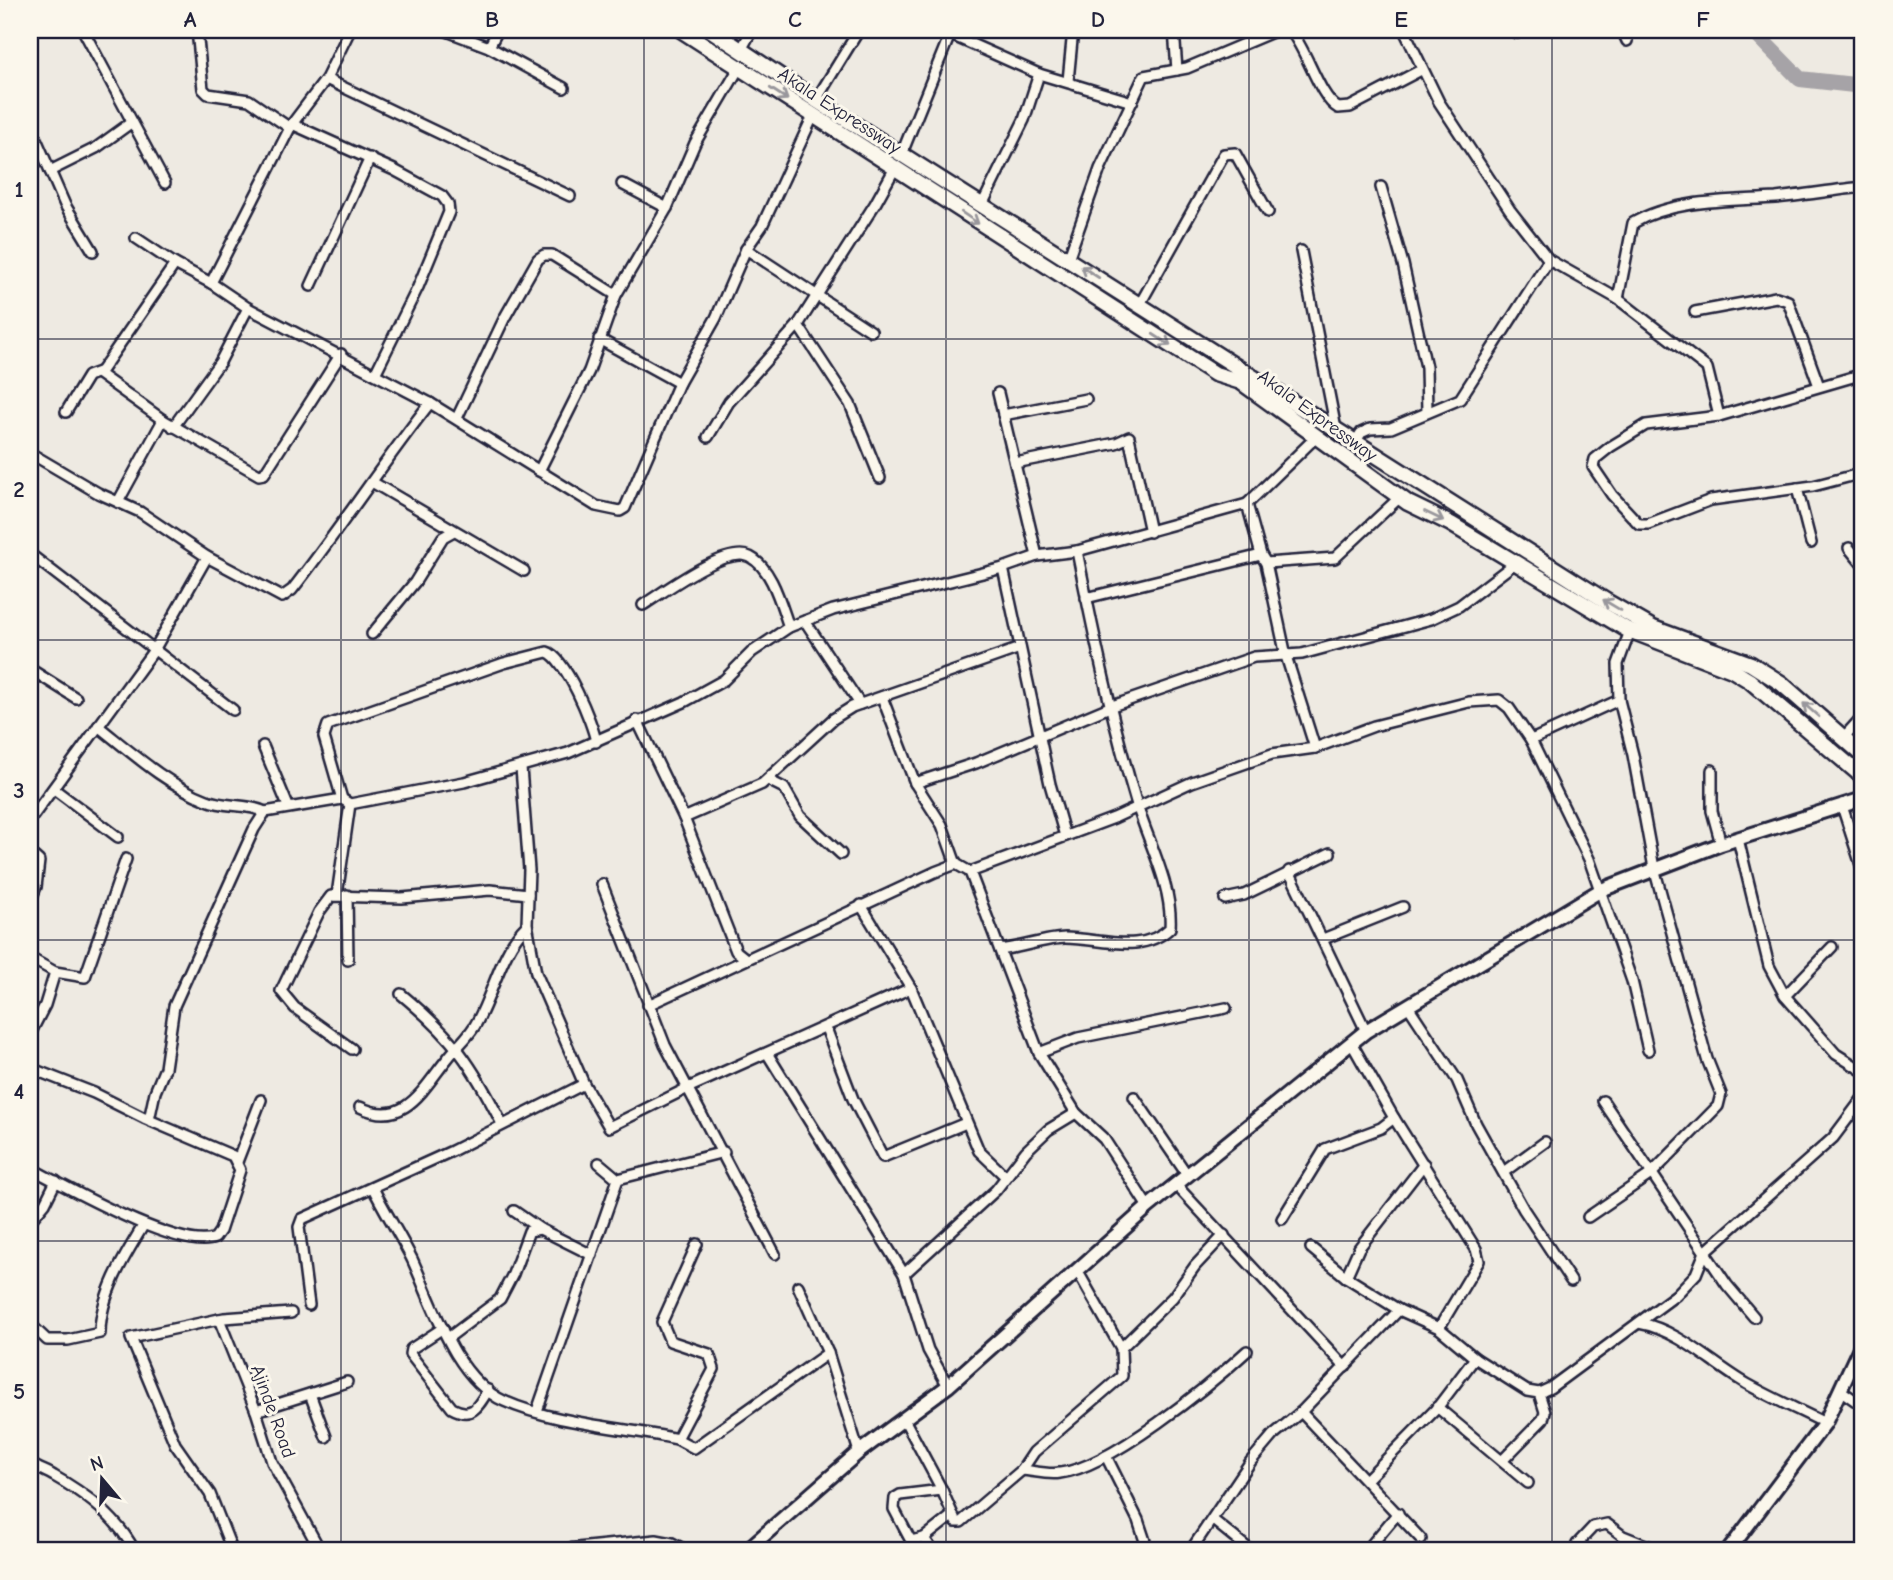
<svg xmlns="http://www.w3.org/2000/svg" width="1893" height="1580" font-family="'Comic Neue',sans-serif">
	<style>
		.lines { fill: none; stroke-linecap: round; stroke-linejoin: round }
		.river { stroke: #a6a3a7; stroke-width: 16 }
		.street-casing { stroke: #22223b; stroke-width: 14 }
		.secondary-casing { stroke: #22223b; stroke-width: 18 }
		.primary-casing { stroke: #22223b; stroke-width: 19 }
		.street { stroke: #fbf7ec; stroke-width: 9 }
		.secondary { stroke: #fbf7ec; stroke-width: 12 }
		.primary { stroke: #fbf7ec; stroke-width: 14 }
		.oneway { stroke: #99979c }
		.grid { fill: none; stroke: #22223b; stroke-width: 2; stroke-opacity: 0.55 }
		.labels { text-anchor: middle; stroke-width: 6; stroke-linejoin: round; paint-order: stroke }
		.street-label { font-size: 19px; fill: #22223b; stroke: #fbf7ec }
		.neatline { fill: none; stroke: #22223b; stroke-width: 2.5 }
		.grid-label { font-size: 23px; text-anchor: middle; font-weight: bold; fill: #22223b }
	</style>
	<rect width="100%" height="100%" fill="#eeeae2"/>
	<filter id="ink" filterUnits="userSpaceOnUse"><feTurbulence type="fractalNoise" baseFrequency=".0143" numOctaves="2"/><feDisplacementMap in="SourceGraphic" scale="14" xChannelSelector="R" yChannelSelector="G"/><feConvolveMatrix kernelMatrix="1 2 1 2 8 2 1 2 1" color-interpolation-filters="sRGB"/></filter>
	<g filter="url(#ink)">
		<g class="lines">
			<path class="river" d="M 1752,30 L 1800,79 L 1863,86"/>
			<defs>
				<g id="street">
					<path d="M 83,30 L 165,183"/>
					<path d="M 197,30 L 203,89 L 208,94 L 249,100 L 290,128"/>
					<path d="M 444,30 L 489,47 L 564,88"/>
					<path d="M 1174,30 L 1177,70"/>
					<path d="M 1290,30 C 1307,50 1319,97 1338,108 L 1350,107 L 1421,70"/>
					<path d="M 1404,30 L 1439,102 L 1510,210 L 1549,260 L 1618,299 L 1707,368 L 1719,416"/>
					<path d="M 1516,30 L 1517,33"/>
					<path d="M 1622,30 L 1627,41"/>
					<path d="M 949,34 L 1039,74 L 1132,102"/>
					<path d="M 489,47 L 498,30"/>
					<path d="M 741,50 L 752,30"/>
					<path d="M 326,79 L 570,196"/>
					<path d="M 1068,81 L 1073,30"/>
					<path d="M 816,100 L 859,30"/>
					<path d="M 292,124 L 394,170 L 442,196 L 448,204 L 449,212 L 418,287 L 375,374"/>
					<path d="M 30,125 L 65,205 L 93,251"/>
					<path d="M 902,153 L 951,32"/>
					<path d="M 50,171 L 96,148 L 132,122"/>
					<path d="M 622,184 L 667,208"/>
					<path d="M 1381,187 L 1403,264 L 1426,367 L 1427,412"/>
					<path d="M 982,205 L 1024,120 L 1039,74"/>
					<path d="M 136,238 L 175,264 L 211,283 L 292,124 L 326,79 L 350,30"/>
					<path d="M 746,249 L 871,331"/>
					<path d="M 1301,251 L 1336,429"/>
					<path d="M 1068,259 L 1100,169 L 1144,76 L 1187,68 L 1277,30"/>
					<path d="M 175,264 L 99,374 L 163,420 L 259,475 L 264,474 L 341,354"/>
					<path d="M 211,283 L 248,308 L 430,403 L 596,506 L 620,511 L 625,508 L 679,383 L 716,318 L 746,249 L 762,226 L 813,116"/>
					<path d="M 311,286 L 370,158"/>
					<path d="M 1618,299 L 1633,223 C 1674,199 1730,201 1776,198 C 1805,195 1834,190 1863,187"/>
					<path d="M 1140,304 L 1224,154 L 1235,153 L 1268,212"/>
					<path d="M 1695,312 L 1776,297 L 1788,301 L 1819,386"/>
					<path d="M 798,325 L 850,404 L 880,478"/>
					<path d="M 599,339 L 679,383"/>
					<path d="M 1863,374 L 1719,416 L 1646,425 L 1610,447 L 1595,459 L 1593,467 L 1612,495 L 1639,524 L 1648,524 L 1711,500 L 1813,486 L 1863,473"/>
					<path d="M 998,393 L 1037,556"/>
					<path d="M 66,412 L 88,376 L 99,372"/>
					<path d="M 1003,415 L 1086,399"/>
					<path d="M 457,418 L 505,317 L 538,259 L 544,255 L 552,255 L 616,295"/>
					<path d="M 173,427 L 220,362 L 248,308"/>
					<path d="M 708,437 L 729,402 L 798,325 L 875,204 L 895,168"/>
					<path d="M 1356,441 L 1361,433 L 1370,429 L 1391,428 L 1460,399 L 1549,260"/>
					<path d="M 30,453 L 98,493 L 140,512 L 207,557 L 282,597 L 292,590 C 340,529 382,464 430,403"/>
					<path d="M 1015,463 L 1116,443 L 1129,437 L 1150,532"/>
					<path d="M 539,471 L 589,371 L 616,295 L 667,208 L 695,143 L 739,68"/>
					<path d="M 372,482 L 524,571"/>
					<path d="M 1797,488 L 1811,543"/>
					<path d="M 118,502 L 163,420"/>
					<path d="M 1247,504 L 1315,438"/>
					<path d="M 1849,548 L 1863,565"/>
					<path d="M 30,554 L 233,710"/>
					<path d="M 1266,563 L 1335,558 L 1400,497"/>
					<path d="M 1003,568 L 1050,784 L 1065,836"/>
					<path d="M 1086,598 L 1261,555"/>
					<path d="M 643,605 C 664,592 726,545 750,557 C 772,568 781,605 789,627"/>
					<path d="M 805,621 L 860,704"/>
					<path d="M 372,634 L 415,582 L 443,537 L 452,532"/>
					<path d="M 30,669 L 76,698"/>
					<path d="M 882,697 L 915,783 L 942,825 L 956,864"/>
					<path d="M 1619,700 L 1618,664 L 1630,631"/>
					<path d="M 637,720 L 684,818 L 736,951 L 746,959"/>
					<path d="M 98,726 C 132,753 166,784 207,800 C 226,808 247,803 265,812"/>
					<path d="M 1843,738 L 1863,716"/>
					<path d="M 1531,740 L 1619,700 L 1633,755 L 1654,868 L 1707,1059 L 1721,1094 L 1718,1106 L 1651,1174 L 1588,1217"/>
					<path d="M 263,746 L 288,806"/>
					<path d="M 521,768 L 529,870 L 527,924 L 536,973 L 584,1084 L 609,1127 L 690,1087 L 911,988"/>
					<path d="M 1712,770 L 1712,811 L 1721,844"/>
					<path d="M 768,780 L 784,788 L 800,816 L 841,854"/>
					<path d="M 915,783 L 976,763 L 1112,706 L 1254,657 L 1302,654 L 1431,619 L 1459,606 L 1514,564"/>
					<path d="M 54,789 L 118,837"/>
					<path d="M 342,799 L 324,737 L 328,725 L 504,663 L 547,652 C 565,657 593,723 596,742"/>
					<path d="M 1842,806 L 1863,871"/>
					<path d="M 684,818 L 762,784 L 833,719 L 852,707 L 1020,648"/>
					<path d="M 30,820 L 154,650 L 207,557"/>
					<path d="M 1738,839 L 1769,966 L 1785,996"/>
					<path d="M 30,853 L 39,861 L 36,887 L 30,902"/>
					<path d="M 1289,871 L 1366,1031"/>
					<path d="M 602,884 L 665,1045 L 775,1254"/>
					<path d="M 337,895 L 350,804"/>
					<path d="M 347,895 L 348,960"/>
					<path d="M 1225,899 L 1244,895 L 1330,853"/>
					<path d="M 861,905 L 911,988 L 979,1151 L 1005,1176"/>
					<path d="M 1323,939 L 1403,907"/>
					<path d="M 1832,947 L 1785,996 L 1836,1054 L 1863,1071"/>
					<path d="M 1000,950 C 1018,948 1049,938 1065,938 C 1100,938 1142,955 1170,928 C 1173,887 1149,844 1137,805 C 1112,722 1094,636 1077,551"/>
					<path d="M 30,958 L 55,972 L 85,977 L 126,859"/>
					<path d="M 401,994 C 454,1038 472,1064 502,1124"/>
					<path d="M 648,1005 L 935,872 L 956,864 L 970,872"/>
					<path d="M 1408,1006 L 1457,1080 L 1476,1124 L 1524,1210 L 1571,1281"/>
					<path d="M 826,1028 L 853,1099 L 883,1157 L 966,1123"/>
					<path d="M 30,1034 L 45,1005 L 55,972"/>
					<path d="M 1352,1044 L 1394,1118 L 1476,1249 L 1479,1261 L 1439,1328"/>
					<path d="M 352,1049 L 295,1008 L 281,991 L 319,912 L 331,896 L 402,898 L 490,890 L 528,894"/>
					<path d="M 767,1053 L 904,1274 L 928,1350 L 948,1386"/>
					<path d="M 1039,1053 L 1078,1038 L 1226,1008"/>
					<path d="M 30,1068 L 94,1093 L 144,1118 L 233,1156 L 240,1170 L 220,1231 L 215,1238 C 182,1253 63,1185 30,1168"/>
					<path d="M 1134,1097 L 1188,1176"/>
					<path d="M 1603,1101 L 1727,1285 L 1754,1317"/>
					<path d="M 360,1107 C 405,1129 424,1087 448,1058 C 458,1045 471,1035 478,1020 C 494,990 502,949 527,925"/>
					<path d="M 149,1120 L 155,1092 L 165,1068 L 174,1006 L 254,829 L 265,812 L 342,799 L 350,804 L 464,782 L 568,753 L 684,702 L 724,680 L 752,652 L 789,627 L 833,610 L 1003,568 L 1037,556 L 1077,551 L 1247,504 L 1261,555 L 1266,563 L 1286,656 L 1315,748"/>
					<path d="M 237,1162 L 261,1100"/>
					<path d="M 599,1163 L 618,1179"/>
					<path d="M 1424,1164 L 1359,1248 L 1346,1277 L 1399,1310 L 1439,1328 L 1475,1358 L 1527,1391 L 1539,1393 L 1550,1388 L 1676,1295 L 1696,1274 L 1705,1252 L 1833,1138 L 1863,1098"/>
					<path d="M 1505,1171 L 1545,1142"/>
					<path d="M 618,1179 L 724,1152"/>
					<path d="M 1176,1185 L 1345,1367"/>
					<path d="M 373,1188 C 385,1212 400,1235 412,1259 C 433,1304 454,1378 504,1401 C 556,1424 621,1427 677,1439 L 694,1448 L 828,1353"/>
					<path d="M 1148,1207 L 1104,1139 L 1076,1113 L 1039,1053 L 970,872 L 1114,818 L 1192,782 L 1272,754 L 1315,748 L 1374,726 L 1469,702 L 1499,700 L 1509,708 L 1531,740 L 1589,859 L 1632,981 L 1648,1050"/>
					<path d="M 514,1211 L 540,1229"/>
					<path d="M 1282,1219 L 1325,1149 L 1381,1128 L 1394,1118"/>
					<path d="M 30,1221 L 45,1203 L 56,1181"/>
					<path d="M 1311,1248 L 1346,1277"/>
					<path d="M 904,1274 L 996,1190 L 1026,1151 L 1048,1130 L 1076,1113"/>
					<path d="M 798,1286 L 828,1353 L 859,1452"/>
					<path d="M 309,1305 L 299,1227 L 302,1219 L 452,1151 L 584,1084"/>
					<path d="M 219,1319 L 256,1411 L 272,1462 L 320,1550"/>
					<path d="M 1639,1323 C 1679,1330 1712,1364 1747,1384 C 1772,1398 1799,1410 1825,1423"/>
					<path d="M 30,1324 L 47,1340 L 68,1340 L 100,1333 C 100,1296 124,1257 143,1226"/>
					<path d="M 443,1328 L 411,1349 L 410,1354 L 452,1408 C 472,1419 478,1407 488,1390"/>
					<path d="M 448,1338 L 500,1299 L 513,1274 L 529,1231 L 540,1229 L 592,1255"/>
					<path d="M 1121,1348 L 1173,1297 L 1195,1266 L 1224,1235"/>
					<path d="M 1840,1390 L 1863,1406"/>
					<path d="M 310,1394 L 326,1437"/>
					<path d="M 1437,1407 L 1528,1483"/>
					<path d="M 256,1411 L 347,1382"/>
					<path d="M 537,1411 L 618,1179"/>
					<path d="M 1301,1412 L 1421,1539"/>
					<path d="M 904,1419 L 942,1490"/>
					<path d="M 677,1439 L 714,1369 L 709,1354 L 670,1341 L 662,1322 L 697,1244"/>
					<path d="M 1106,1456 L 1138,1520 L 1148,1550"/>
					<path d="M 1502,1461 L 1543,1419 L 1545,1412 L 1539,1393"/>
					<path d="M 30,1463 C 38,1469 46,1471 54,1476 C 86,1494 117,1517 134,1550"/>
					<path d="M 1022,1470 C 1034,1471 1048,1475 1060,1473 C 1109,1468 1210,1385 1247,1351"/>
					<path d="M 1367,1479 L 1437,1408 L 1475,1358"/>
					<path d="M 1863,1484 L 1863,1483"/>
					<path d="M 953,1515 L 924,1538 L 911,1541 L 894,1509 L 895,1498 L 900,1495 L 942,1490 L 956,1522 L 961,1522 L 1022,1470 L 1034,1452 L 1122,1376 L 1121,1348 L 1078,1272"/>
					<path d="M 1213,1520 L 1250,1550"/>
					<path d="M 924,1538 L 932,1550"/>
					<path d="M 232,1550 L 210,1494 L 175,1444 L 131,1338 L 224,1318 L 291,1313"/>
					<path d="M 557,1550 L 656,1540 L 672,1543 L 685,1550"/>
					<path d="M 1191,1550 L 1251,1461 L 1273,1435 L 1301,1412 L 1399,1310"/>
					<path d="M 1367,1550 L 1398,1513"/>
					<path d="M 1576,1550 L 1577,1544 L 1593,1527 L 1607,1524 L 1623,1536 L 1658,1550"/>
				</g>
				<g id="secondary">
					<path d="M 747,1550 L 859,1452 L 948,1386 L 1148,1207 L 1366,1031 L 1601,890 L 1721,844 L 1863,799"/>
					<path d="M 1729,1550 L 1825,1423 L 1863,1341"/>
				</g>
				<g id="primary">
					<path d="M 681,30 L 1215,374 L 1241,382 L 1408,503 L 1451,524 L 1626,629 L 1732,670 L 1750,681 L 1863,777"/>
					<path d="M 711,30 L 816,100 L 1606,601 L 1653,628 L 1751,664 L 1781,683 L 1863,755"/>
				</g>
			</defs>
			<use href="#street" class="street-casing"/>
			<use href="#secondary" class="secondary-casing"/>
			<use href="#primary" class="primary-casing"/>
			<use href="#street" class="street"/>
			<use href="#secondary" class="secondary"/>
			<use href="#primary" class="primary"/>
		</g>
		<defs><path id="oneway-shaft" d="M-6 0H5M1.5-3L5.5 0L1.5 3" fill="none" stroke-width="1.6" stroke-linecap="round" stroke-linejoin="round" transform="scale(1.75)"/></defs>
		<g class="oneway">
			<use href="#oneway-shaft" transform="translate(779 94) rotate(33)"/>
			<use href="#oneway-shaft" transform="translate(970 218) rotate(34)"/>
			<use href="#oneway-shaft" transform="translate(1090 272) rotate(-147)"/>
			<use href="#oneway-shaft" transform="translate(1162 340) rotate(33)"/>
			<use href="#oneway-shaft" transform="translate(1434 516) rotate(26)"/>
			<use href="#oneway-shaft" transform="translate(1612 605) rotate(-149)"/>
			<use href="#oneway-shaft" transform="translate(1811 710) rotate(-139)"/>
		</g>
	</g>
	<path class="grid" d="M 341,30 L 341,1550M 644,30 L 644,1550M 946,30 L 946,1550M 1249,30 L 1249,1550M 1552,30 L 1552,1550M 30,339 L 1863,339M 30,640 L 1863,640M 30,940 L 1863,940M 30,1241 L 1863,1241"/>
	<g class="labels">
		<g class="street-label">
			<text transform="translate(840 110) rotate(33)" y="7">Akala Expressway</text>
			<text transform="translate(1318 415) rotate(36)" y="7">Akala Expressway</text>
			<text transform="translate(274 1411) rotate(70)" y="7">Ajinde Road</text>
		</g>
	</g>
	<rect width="1893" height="1580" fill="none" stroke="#fbf7ec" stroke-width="77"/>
	<g transform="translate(102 1479) rotate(341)" stroke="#fbf7ec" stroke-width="5" paint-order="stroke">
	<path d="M0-5L12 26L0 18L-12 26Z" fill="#22223b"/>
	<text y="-10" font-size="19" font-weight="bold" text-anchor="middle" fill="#22223b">N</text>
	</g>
	<rect x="38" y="38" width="1816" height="1504" class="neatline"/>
	<g class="grid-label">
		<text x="190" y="27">A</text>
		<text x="492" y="27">B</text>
		<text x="795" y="27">C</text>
		<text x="1098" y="27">D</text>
		<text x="1401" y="27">E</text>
		<text x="1703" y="27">F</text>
		<text x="19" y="197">1</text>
		<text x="19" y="497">2</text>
		<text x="19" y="798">3</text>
		<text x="19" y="1099">4</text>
		<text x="19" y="1399">5</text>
	</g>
</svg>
